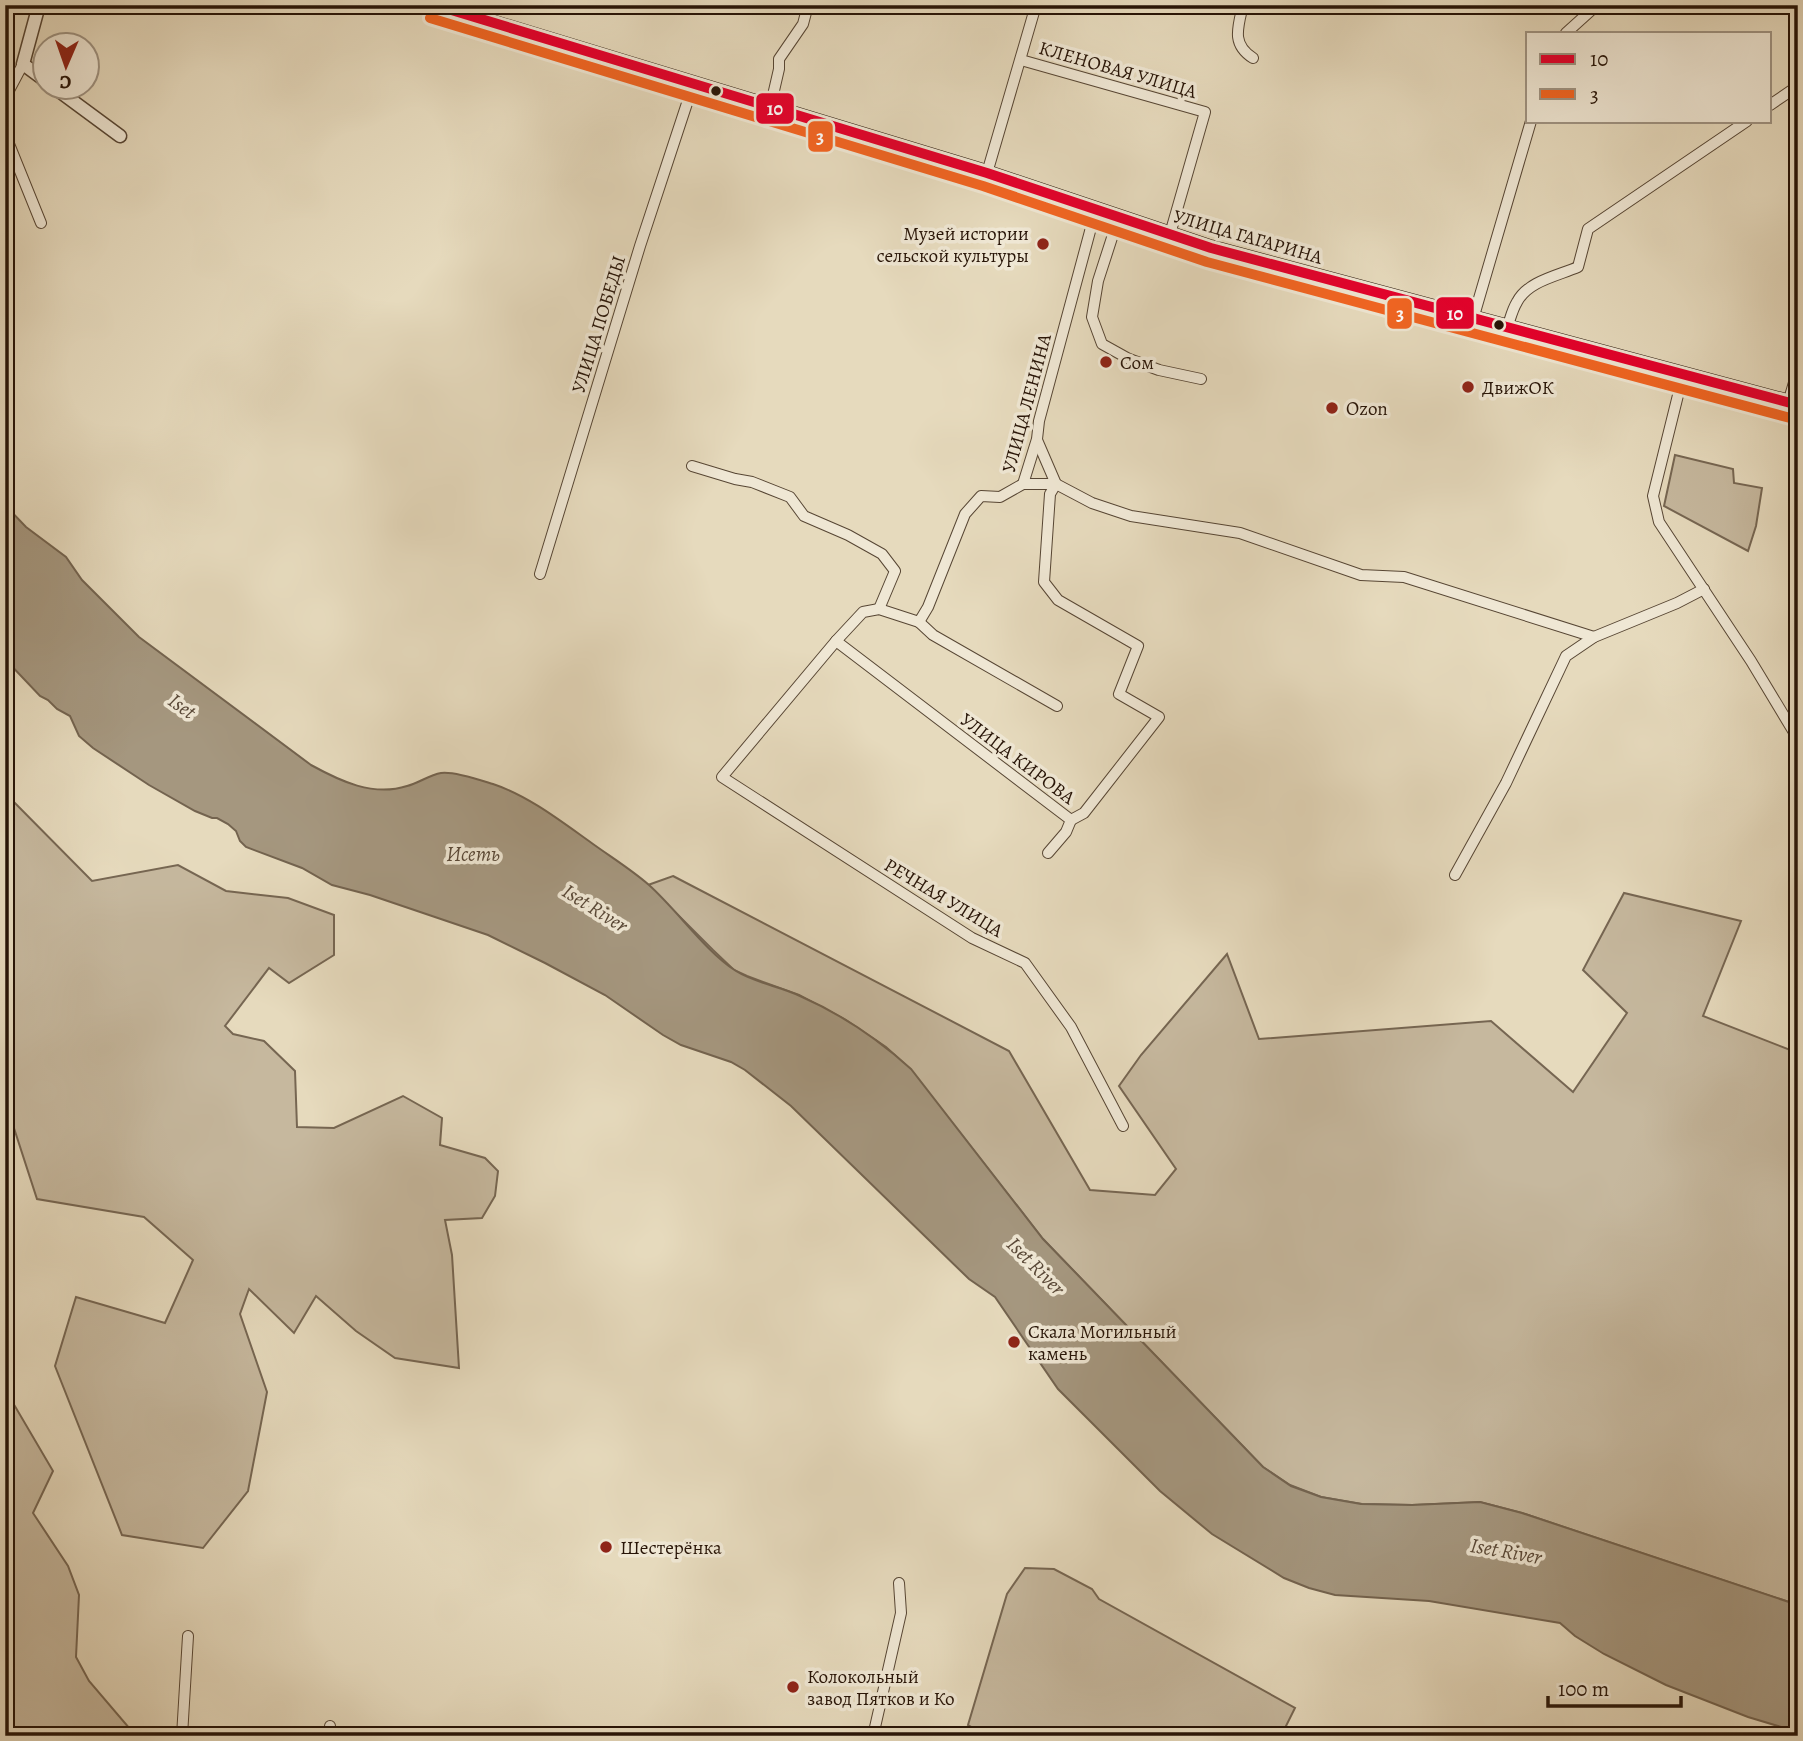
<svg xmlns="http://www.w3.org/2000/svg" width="1803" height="1741" font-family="Alegreya,serif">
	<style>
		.green { fill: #c6b89e; stroke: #766652; stroke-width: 2 }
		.water { fill: #a5977f; stroke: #73634f; stroke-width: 2 }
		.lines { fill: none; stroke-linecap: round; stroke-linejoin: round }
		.minor-casing { stroke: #574634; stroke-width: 12 }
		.tertiary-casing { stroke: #574634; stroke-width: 15 }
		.secondary-casing { stroke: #271407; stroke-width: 17 }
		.minor { stroke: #efe7d4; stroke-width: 10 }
		.tertiary { stroke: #efe7d4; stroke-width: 12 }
		.secondary { stroke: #efe7d4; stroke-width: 14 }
		.bus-1-casing { stroke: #efe7d4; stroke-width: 16 }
		.bus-2-casing { stroke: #efe7d4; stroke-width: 16 }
		.bus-1 { stroke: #e4002b; stroke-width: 10 }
		.bus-2 { stroke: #f26522; stroke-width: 10 }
		.bus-dot { fill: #271407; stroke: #efe7d4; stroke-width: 2.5 }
		.poi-dot { fill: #8f2418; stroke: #efe7d4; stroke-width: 2.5 }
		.labels { text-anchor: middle; stroke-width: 7; stroke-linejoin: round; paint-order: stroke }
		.street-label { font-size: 19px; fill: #271407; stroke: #efe7d4 }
		.poi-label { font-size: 19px; fill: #271407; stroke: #efe7d4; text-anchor: start }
		.water-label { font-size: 21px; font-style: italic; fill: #594837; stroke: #efe7d4 }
		.line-badge { stroke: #efe7d4; stroke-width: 2.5 }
		.badge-label { font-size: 19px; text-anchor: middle; font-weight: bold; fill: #fff }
	</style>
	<rect width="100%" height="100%" fill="#e6dabd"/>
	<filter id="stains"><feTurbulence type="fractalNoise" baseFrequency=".00286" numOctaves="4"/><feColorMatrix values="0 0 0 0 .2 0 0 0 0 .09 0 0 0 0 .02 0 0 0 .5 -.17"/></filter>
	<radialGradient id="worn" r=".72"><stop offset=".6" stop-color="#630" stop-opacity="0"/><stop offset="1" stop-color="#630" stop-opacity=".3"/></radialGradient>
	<g class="green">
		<path d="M 1675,455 L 1733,469 L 1734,483 L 1762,488 L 1756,526 L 1748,551 L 1664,506 Z"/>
		<path d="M 5,793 L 92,881 L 178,865 L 226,891 L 288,898 L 334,915 L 334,955 L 289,983 L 269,968 L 225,1026 L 233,1034 L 264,1041 L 295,1071 L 297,1127 L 334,1128 L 403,1096 L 442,1118 L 440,1145 L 485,1158 L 498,1171 L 495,1196 L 482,1218 L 445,1220 L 452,1255 L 459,1368 L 395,1358 L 356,1331 L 316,1296 L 294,1333 L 249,1289 L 240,1314 L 267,1392 L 248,1491 L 203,1548 L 122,1535 L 55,1366 L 76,1297 L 165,1323 L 193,1260 L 144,1217 L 37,1199 L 11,1119 L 5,1111 Z"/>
		<path d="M 673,876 L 1009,1051 L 1090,1190 L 1155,1195 L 1176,1169 L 1119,1086 L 1141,1055 L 1227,954 L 1259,1039 L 1491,1021 L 1573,1092 L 1627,1013 L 1583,970 L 1624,893 L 1741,921 L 1703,1016 L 1798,1053 L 1798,1605 L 1522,1513 L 1480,1502 L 1412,1505 L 1362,1504 L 1321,1497 L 1290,1485 L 1263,1467 L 1043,1239 L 910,1069 L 886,1047 L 846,1020 L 799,995 L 747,976 L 734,970 L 713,950 L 648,885 Z"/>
		<path d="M 5,1395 L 9,1396 L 53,1471 L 33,1513 L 68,1566 L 79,1595 L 76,1657 L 89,1681 L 136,1736 L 5,1736 Z"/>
		<path d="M 1025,1568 L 1054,1569 L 1092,1589 L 1099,1599 L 1295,1708 L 1282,1734 L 1283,1736 L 987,1736 L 968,1725 L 1007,1594 Z"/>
	</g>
	<path class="water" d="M 5,505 L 26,527 L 66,557 L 82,580 L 139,637 L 311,765 C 340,781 373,797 407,786 C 419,783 429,775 441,773 C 454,771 480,780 493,784 C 529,796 562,822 593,844 C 611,857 632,870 649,885 C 677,910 705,951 736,971 C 755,983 779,986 800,996 C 841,1014 878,1039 911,1069 L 1043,1239 L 1263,1467 L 1291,1486 L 1321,1497 L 1361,1504 L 1412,1505 L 1480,1502 L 1522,1513 L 1798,1605 L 1798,1732 L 1748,1717 L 1666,1685 L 1604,1654 L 1575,1636 L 1560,1623 L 1429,1601 L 1335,1595 L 1309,1588 L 1284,1578 L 1212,1534 L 1160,1491 L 1058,1389 L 995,1297 L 969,1279 L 791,1106 L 745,1070 L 731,1062 L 681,1045 L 663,1035 L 605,995 L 545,963 L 488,935 L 370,895 L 332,885 L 302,868 L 246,847 L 240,841 L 236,831 L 228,824 L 217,818 L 212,818 L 195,811 L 149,785 L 93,748 L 79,736 L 70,716 L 57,709 L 48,700 L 40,696 L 5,659 Z"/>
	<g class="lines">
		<defs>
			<g id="minor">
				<path d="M 1243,5 C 1238,27 1231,44 1253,58"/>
				<path d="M 1566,33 L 1597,5"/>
				<path d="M 1021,60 L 1205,112 L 1170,234"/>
				<path d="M 5,98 L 23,64"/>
				<path d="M 1770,105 L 1795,88 L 1798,72"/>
				<path d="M 770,108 L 779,69 L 779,59 L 803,24 L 808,5"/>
				<path d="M 5,134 L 41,223"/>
				<path d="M 987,173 L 1036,5"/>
				<path d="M 1096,209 L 1039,421 L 1037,439 L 1023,484 L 1000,497 L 981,496 L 965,514 L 928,607 L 919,622 L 879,609 L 863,612 L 836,641 L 722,777 L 972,938 L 1025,963 L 1071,1027 L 1123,1126"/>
				<path d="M 1119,216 L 1098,281 L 1092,317 L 1102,344 L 1129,359 L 1159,370 L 1201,379"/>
				<path d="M 1473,319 L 1531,121"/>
				<path d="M 1507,328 C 1510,320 1512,310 1517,302 C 1528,281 1557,276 1578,267 L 1588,229 L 1747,121"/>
				<path d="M 1683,375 L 1653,496 L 1659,522 L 1751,661 L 1798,739"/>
				<path d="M 1788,403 L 1798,369"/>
				<path d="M 692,466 L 735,479 L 752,482 L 790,497 L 804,516 L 848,535 L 882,554 L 895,571 L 879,609"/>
				<path d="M 1023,484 L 1056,484 L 1092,503 L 1131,516 L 1240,533 L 1361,575 L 1404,577 L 1594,637"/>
				<path d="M 540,574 L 640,246 L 693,85"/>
				<path d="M 919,622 L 933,635 L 1057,706"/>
				<path d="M 836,641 L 1071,820 L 1084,813 L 1159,717 L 1119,694 L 1138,646 L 1058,600 L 1044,582 L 1050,494 L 1056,484 L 1037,440"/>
				<path d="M 1048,853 L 1066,832 L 1071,820"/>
				<path d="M 1455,875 L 1506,783 L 1566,656 L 1594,637 L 1677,603 L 1704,589"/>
				<path d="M 330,1726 L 330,1736"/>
				<path d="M 182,1736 L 188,1636"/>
				<path d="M 873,1736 L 901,1613 L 899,1583"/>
			</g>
			<g id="tertiary">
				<path d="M 39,5 L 23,64 L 46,81"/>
				<path d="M 55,88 L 120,136"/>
			</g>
			<path id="secondary" d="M 434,5 L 987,173 L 1211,248 L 1798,405"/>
		</defs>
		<use href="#minor" class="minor-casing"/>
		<use href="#tertiary" class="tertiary-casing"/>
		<use href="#secondary" class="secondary-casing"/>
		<use href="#minor" class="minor"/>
		<use href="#tertiary" class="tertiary"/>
		<use href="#secondary" class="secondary"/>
		<defs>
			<path id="bus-1" d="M 435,5 L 987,173 L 1211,248 L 1798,405"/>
			<path id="bus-2" d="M 430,18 L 983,186 L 1207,262 L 1794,419"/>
		</defs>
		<use href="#bus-1" class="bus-1-casing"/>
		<use href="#bus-2" class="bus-2-casing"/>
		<use href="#bus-1" class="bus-1"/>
		<use href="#bus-2" class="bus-2"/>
	</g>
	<g class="bus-dot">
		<circle cx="716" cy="91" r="6"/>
		<circle cx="1499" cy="325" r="6"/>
	</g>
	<g class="poi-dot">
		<circle cx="1043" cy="244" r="7"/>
		<circle cx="1106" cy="362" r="7"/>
		<circle cx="1468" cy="387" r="7"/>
		<circle cx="1332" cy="408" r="7"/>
		<circle cx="1014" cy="1342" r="7"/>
		<circle cx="606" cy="1547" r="7"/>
		<circle cx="793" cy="1687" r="7"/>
	</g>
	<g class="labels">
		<g class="street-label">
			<text transform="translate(1118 69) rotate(16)" y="7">КЛЕНОВАЯ УЛИЦА</text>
			<text transform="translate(1248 236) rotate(16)" y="7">УЛИЦА ГАГАРИНА</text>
			<text transform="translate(598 324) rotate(-73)" y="7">УЛИЦА ПОБЕДЫ</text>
			<text transform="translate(1026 403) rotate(-75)" y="7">УЛИЦА ЛЕНИНА</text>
			<text transform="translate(1018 758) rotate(37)" y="7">УЛИЦА КИРОВА</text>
			<text transform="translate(944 897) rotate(31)" y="7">РЕЧНАЯ УЛИЦА</text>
		</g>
		<g class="poi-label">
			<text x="1029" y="240" text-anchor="end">Музей истории<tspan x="1029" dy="22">сельской культуры</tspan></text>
			<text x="1120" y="369">Сом</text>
			<text x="1482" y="394">ДвижОК</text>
			<text x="1346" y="415">Ozon</text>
			<text x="1028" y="1338">Скала Могильный<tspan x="1028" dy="22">камень</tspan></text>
			<text x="620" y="1554">Шестерёнка</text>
			<text x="807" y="1683">Колокольный<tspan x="807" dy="22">завод Пятков и Ко</tspan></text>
		</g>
		<g class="water-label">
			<text transform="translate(182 706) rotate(36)" y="7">Iset</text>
			<text x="473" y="861">Исеть</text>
			<text transform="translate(595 908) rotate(32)" y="7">Iset River</text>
			<text transform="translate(1036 1266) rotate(45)" y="7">Iset River</text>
			<text transform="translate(1506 1551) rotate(10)" y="7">Iset River</text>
		</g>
	</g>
	<g class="line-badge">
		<rect x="755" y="92" width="40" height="33" rx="7" fill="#e4002b"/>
		<rect x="807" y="120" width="27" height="33" rx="7" fill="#f26522"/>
		<rect x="1435" y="296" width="40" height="34" rx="7" fill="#e4002b"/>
		<rect x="1386" y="297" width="27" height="33" rx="7" fill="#f26522"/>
	</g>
	<g class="badge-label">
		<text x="775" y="115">10</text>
		<text x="820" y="143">3</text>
		<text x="1455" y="320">10</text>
		<text x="1400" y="320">3</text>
	</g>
	<rect width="1803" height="1741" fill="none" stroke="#e6dabd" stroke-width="28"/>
	<rect x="7" y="7" width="1789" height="1727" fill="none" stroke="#271407" stroke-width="3.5"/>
	<rect x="14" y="14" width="1775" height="1713" fill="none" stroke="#271407" stroke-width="2"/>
	<rect x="1526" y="32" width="245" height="91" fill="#efe7d4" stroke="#9f9382" stroke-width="2"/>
	<rect x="1540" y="54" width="35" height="10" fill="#e4002b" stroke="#9f9382" stroke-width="2"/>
	<text x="1590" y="66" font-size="21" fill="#271407">10</text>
	<rect x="1540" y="89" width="35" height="10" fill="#f26522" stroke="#9f9382" stroke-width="2"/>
	<text x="1590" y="102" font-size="21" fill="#271407">3</text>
	<g transform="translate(66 66) rotate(182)"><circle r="33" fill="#efe7d4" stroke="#9f9382" stroke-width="2"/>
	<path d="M0-5L12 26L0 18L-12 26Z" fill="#8f2418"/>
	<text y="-10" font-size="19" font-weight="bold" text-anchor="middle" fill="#271407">С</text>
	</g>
	<path d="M1548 1696v10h133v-10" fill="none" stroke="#271407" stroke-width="3.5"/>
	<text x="1558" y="1696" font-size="21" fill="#271407" stroke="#efe7d4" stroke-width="5" paint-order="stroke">100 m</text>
	<rect width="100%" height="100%" filter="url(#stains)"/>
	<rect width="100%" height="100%" fill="url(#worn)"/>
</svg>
